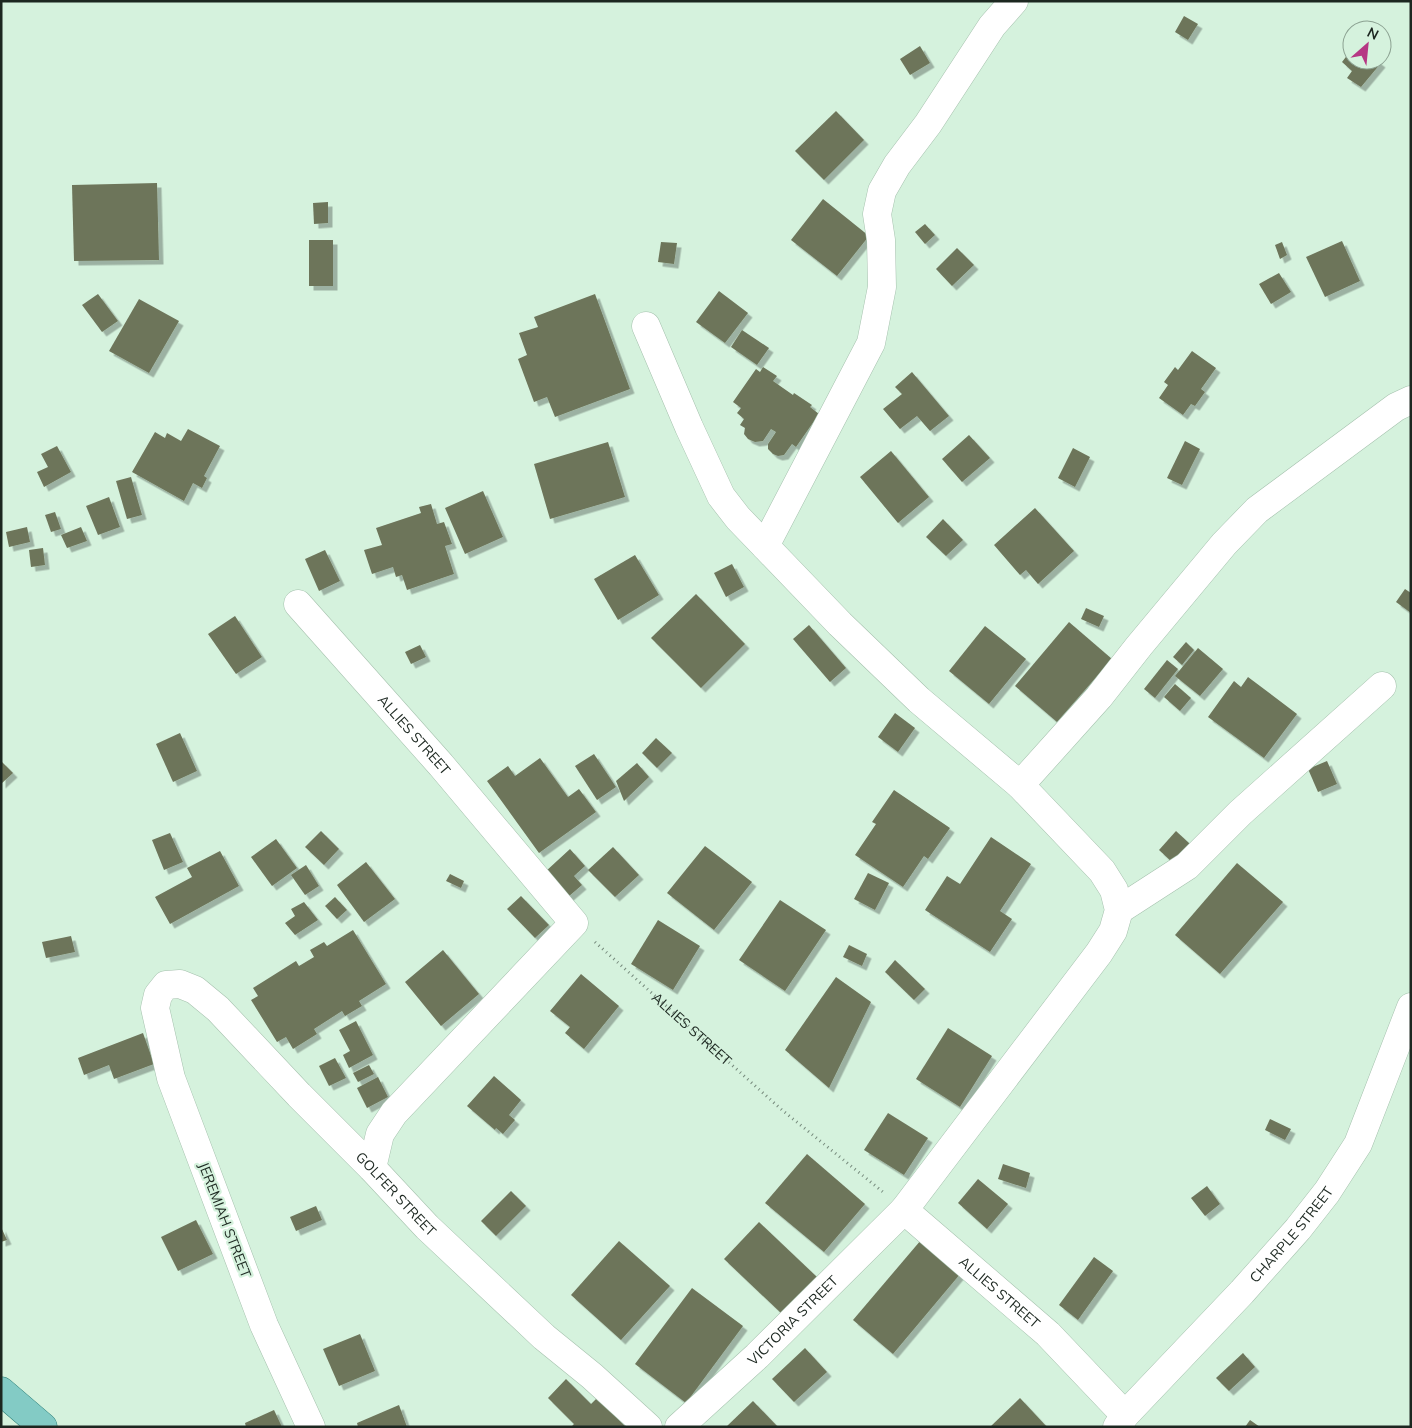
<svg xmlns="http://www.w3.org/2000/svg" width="1412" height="1428" font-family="Mulish,sans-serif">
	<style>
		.building { fill: #6d755a; filter: url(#shadow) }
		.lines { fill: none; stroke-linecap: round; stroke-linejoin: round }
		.street-casing { stroke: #a5c1ad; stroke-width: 29 }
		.primary-casing { stroke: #297b73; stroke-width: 29 }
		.path { stroke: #778b7d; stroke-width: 3; stroke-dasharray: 1 4; stroke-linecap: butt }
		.street { stroke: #fff; stroke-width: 28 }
		.primary { stroke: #83cbc5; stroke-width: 28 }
		.labels { text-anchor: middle; stroke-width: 4.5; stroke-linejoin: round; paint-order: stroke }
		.street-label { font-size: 14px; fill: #1c2720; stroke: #d5f2dd }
	</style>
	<defs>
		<filter id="shadow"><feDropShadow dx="4.5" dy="4.5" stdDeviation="0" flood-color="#0004"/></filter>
	</defs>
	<rect width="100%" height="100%" fill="#d5f2dd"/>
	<g class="building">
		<path d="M 1184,16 L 1198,24 L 1188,40 L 1175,32 Z"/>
		<path d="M 920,46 L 930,63 L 910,75 L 900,59 Z"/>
		<path d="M 1352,49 L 1352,60 L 1377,60 L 1381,63 L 1361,87 L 1347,78 L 1352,71 L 1342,62 Z"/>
		<path d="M 836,111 L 864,140 L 824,180 L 795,151 Z"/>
		<path d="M 157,183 L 159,260 L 74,261 L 72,185 Z"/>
		<path d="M 823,199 L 869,236 L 837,276 L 791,240 Z"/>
		<path d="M 328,202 L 328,223 L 314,224 L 313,203 Z"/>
		<path d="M 925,224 L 935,235 L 925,244 L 915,232 Z"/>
		<rect x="309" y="240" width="24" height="46"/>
		<path d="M 1342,241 L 1360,281 L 1325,297 L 1306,257 Z"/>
		<path d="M 661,242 L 677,243 L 674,264 L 658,262 Z"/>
		<path d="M 1282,242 L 1287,255 L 1280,259 L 1275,245 Z"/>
		<path d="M 957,248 L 974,265 L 952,286 L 936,269 Z"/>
		<path d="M 1279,273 L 1291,292 L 1271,304 L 1259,284 Z"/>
		<path d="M 719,291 L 748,313 L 725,343 L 696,322 Z"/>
		<path d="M 98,294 L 118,321 L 102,332 L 82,305 Z"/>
		<path d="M 595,294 L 630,389 L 555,417 L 547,397 L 534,402 L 518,359 L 527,355 L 519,333 L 538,327 L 534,317 Z"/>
		<path d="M 139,299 L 179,321 L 149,373 L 109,351 Z"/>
		<path d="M 742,330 L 769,348 L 757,365 L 731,347 Z"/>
		<path d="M 1192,351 L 1216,368 L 1201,389 L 1205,392 L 1195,406 L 1191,404 L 1183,415 L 1159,398 L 1168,385 L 1164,382 L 1175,367 L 1178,370 Z"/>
		<path d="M 763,367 L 777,376 L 773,381 L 793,395 L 794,393 L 812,405 L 810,407 L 819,414 L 796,447 L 792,444 L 784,455 L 778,456 L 773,454 L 768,449 L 768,444 L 776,432 L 771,429 L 763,441 L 755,442 L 748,439 L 744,434 L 745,428 L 740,425 L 744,419 L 737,413 L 741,408 L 733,402 L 756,369 L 760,372 Z"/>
		<path d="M 912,372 L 949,416 L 930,431 L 917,416 L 900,429 L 883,409 L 902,394 L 895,387 Z"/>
		<path d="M 188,429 L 220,446 L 204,476 L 207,478 L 202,488 L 193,483 L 184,501 L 132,472 L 155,432 L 165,438 L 167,433 L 181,441 Z"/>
		<path d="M 969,435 L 990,458 L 962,482 L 942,459 Z"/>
		<path d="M 1185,441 L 1200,449 L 1182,485 L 1167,478 Z"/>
		<path d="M 608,442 L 625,497 L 550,519 L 534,464 Z"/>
		<path d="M 57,446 L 71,472 L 44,487 L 37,472 L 48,467 L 41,454 Z"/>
		<path d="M 1073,448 L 1090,457 L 1075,487 L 1058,478 Z"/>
		<path d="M 891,451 L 929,497 L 898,523 L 860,477 Z"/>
		<path d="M 131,477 L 142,515 L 127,519 L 116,481 Z"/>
		<path d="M 483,491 L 503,537 L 465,554 L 445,508 Z"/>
		<path d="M 109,497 L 120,527 L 98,535 L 86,506 Z"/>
		<path d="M 431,504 L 437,524 L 444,522 L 452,544 L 445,546 L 454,574 L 407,590 L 402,575 L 396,577 L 393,567 L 372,574 L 364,550 L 382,545 L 376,528 L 421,513 L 419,507 Z"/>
		<path d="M 1035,508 L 1074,551 L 1038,584 L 1026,570 L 1020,575 L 994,545 Z"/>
		<path d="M 55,512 L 61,529 L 51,532 L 45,515 Z"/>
		<path d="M 943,519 L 963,540 L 946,556 L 926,537 Z"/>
		<path d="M 27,527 L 30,542 L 9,547 L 6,532 Z"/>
		<path d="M 81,527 L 87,541 L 67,548 L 61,535 Z"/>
		<path d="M 43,548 L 45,565 L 31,567 L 29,550 Z"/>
		<path d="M 325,550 L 340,581 L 319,591 L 305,559 Z"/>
		<path d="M 635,555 L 659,595 L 618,620 L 594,579 Z"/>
		<path d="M 732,564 L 744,587 L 726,597 L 714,573 Z"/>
		<path d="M 1405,589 L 1411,593 L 1411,613 L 1396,602 Z"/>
		<path d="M 696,594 L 745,644 L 701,688 L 651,638 Z"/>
		<path d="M 1086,608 L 1104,616 L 1099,627 L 1081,619 Z"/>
		<path d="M 235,616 L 262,657 L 236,674 L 208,634 Z"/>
		<path d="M 1069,622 L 1112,659 L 1057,722 L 1015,686 Z"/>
		<path d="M 809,625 L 846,668 L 830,682 L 793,639 Z"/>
		<path d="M 985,626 L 1026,659 L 989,704 L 949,671 Z"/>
		<path d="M 1186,642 L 1194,650 L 1182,665 L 1173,657 Z"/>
		<path d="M 420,645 L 426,657 L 411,664 L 405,652 Z"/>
		<path d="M 1198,648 L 1223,669 L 1200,696 L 1175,676 Z"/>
		<path d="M 1167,660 L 1178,669 L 1155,698 L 1144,689 Z"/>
		<path d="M 1248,677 L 1297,714 L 1264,758 L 1208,717 L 1234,681 L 1241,687 Z"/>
		<path d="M 1175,684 L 1191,698 L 1180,711 L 1164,697 Z"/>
		<path d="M 895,713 L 915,728 L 898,752 L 878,737 Z"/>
		<path d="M 180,733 L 197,771 L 173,782 L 156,744 Z"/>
		<path d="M 656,738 L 672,753 L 657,768 L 642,753 Z"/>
		<path d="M 594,754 L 616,787 L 597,800 L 575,766 Z"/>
		<path d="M 540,758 L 568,797 L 579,789 L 596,812 L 539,853 L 487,781 L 508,766 L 515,776 Z"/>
		<path d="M 1,761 L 13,773 L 1,784 Z"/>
		<path d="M 1327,761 L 1337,784 L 1318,792 L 1308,769 Z"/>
		<path d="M 637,763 L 649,777 L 624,801 L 616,781 Z"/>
		<path d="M 894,790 L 950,828 L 928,859 L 924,856 L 903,887 L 855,855 L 876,824 L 872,822 Z"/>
		<path d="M 321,831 L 339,849 L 324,865 L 305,847 Z"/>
		<path d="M 1176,831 L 1190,844 L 1173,863 L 1159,850 Z"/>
		<path d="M 170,833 L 183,862 L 164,870 L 152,840 Z"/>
		<path d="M 991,837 L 1031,864 L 1000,911 L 1012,919 L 990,952 L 925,910 L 947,876 L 960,884 Z"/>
		<path d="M 276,839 L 297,868 L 272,886 L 251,857 Z"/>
		<path d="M 705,846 L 752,882 L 714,930 L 667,893 Z"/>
		<path d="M 613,847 L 639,875 L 615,897 L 588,870 Z"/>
		<path d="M 570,849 L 585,866 L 574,876 L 582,885 L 568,897 L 545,872 Z"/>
		<path d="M 220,851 L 239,886 L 170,924 L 155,897 L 192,877 L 187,868 Z"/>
		<path d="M 366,862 L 395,899 L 364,922 L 337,885 Z"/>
		<path d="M 1237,863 L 1283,902 L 1220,974 L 1175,935 Z"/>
		<path d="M 306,865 L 319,886 L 305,895 L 291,875 Z"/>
		<path d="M 868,873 L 889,883 L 875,910 L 854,899 Z"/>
		<path d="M 450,874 L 464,881 L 461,888 L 446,881 Z"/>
		<path d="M 521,896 L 549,925 L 535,938 L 507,909 Z"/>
		<path d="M 335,897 L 347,910 L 337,919 L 325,906 Z"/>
		<path d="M 780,900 L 826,930 L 785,991 L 739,960 Z"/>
		<path d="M 304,902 L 318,920 L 295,935 L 285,923 L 295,916 L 291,909 Z"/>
		<path d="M 658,920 L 700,946 L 673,990 L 631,964 Z"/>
		<path d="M 353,930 L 386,984 L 359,1001 L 362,1006 L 345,1016 L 342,1011 L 314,1029 L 317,1034 L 293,1049 L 286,1037 L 277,1042 L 251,1000 L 258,996 L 253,988 L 296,961 L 299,966 L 314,957 L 310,950 L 324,942 L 327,946 Z"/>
		<path d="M 71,936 L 75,952 L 46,958 L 42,942 Z"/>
		<path d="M 849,945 L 867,954 L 862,966 L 843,957 Z"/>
		<path d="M 443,950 L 479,994 L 441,1026 L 405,982 Z"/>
		<path d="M 895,960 L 925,989 L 914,1000 L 885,972 Z"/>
		<path d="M 581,974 L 619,1006 L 584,1049 L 565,1033 L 570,1027 L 550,1011 Z"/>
		<path d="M 836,977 L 871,1002 L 829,1088 L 785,1050 Z"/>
		<path d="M 356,1021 L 373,1055 L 349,1068 L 343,1055 L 350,1051 L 339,1030 Z"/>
		<path d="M 948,1028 L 992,1056 L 960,1107 L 916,1079 Z"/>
		<path d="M 143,1033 L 154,1064 L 114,1079 L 109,1065 L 84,1075 L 78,1058 Z"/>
		<path d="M 335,1058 L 346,1078 L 329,1086 L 319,1066 Z"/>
		<path d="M 369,1065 L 374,1074 L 358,1082 L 353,1073 Z"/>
		<path d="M 494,1076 L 521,1100 L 509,1115 L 515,1120 L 503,1134 L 496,1128 L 495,1130 L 467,1106 Z"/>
		<path d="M 378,1077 L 388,1097 L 367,1108 L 357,1088 Z"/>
		<path d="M 888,1113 L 928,1138 L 904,1175 L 864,1150 Z"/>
		<path d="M 1270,1119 L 1291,1129 L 1285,1140 L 1265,1130 Z"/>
		<path d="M 807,1154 L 865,1204 L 824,1252 L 765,1203 Z"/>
		<path d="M 1003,1164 L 1030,1173 L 1026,1188 L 998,1179 Z"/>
		<path d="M 978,1179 L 1008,1204 L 987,1229 L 958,1203 Z"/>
		<path d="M 1207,1186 L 1220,1204 L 1205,1216 L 1191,1198 Z"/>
		<path d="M 511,1191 L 526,1206 L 496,1236 L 481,1221 Z"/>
		<path d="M 316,1206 L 322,1220 L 296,1231 L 290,1217 Z"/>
		<path d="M 196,1220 L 213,1254 L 178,1271 L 161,1237 Z"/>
		<path d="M 759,1222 L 817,1277 L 782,1314 L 724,1259 Z"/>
		<path d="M 1,1227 L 7,1240 L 1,1242 Z"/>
		<path d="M 921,1240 L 961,1273 L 893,1354 L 853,1320 Z"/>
		<path d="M 619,1241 L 670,1286 L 621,1340 L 571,1295 Z"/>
		<path d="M 1094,1257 L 1113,1271 L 1078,1320 L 1059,1305 Z"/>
		<path d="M 692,1288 L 743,1326 L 686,1403 L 635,1364 Z"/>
		<path d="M 360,1334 L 375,1371 L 339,1386 L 323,1349 Z"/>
		<path d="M 805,1348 L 827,1372 L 794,1402 L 772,1379 Z"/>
		<path d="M 1243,1353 L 1255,1367 L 1229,1391 L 1216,1378 Z"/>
		<path d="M 566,1379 L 591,1404 L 597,1398 L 626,1427 L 571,1427 L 574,1424 L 548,1398 Z"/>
		<path d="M 1020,1398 L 1047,1427 L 990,1427 Z"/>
		<path d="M 753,1401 L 778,1427 L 726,1427 Z"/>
		<path d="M 399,1405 L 407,1427 L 358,1427 L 357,1423 Z"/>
		<path d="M 274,1410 L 282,1427 L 246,1427 L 245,1423 Z"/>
		<path d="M 1250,1420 L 1260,1427 L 1245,1427 Z"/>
	</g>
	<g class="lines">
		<defs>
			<g id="street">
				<path d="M 646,326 L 689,427 L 721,496 L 738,518 L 765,546"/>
				<path id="s2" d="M 298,604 L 441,765 L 574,923 L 394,1113 L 380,1134 L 372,1168"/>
				<path d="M 1020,785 L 1099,697 L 1139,646 L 1224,544 L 1257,510 L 1396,407 L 1411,400"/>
				<path d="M 1119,910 L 1187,866 L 1240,813 L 1382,686"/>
				<path id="s3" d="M 904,1210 L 1048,1334 L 1125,1415"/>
				<path id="s4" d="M 311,1427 L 264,1325 L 171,1078 L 155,1008 L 158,995 L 166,985 L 180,984 L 195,990 L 218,1009 L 299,1095 L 372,1168 L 427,1227 L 544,1337 L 592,1376 L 648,1427"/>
				<path id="s5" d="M 679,1427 L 757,1356 L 904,1210 L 1099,953 L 1113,931 L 1119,910 L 1114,890 L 1102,871 L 1020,785 L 919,700 L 840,624 L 765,546 L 871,343 L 882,287 L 881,240 L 877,214 L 882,191 L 897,165 L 928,124 L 992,26 L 1014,1"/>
				<path id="s6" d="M 1117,1427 L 1125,1415 L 1242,1292 L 1298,1229 L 1327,1192 L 1358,1144 L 1411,1007"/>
			</g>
			<path id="primary" d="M 1,1391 L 43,1427"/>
		</defs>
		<use href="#street" class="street-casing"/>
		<use href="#primary" class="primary-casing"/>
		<path class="path" id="s1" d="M 595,942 L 782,1110 L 883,1192"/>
		<use href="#street" class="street"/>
		<use href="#primary" class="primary"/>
	</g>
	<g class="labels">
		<g class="street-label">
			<text dy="5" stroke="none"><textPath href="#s2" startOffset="175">ALLIES STREET</textPath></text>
			<text dy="5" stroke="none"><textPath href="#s1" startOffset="130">ALLIES STREET</textPath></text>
			<text dy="5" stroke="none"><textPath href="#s4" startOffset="791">GOLFER STREET</textPath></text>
			<text transform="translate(225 1220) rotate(69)" y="5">JEREMIAH STREET</text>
			<text dy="5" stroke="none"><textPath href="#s6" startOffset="260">CHARPLE STREET</textPath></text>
			<text dy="5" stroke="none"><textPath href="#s3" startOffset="126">ALLIES STREET</textPath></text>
			<text dy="5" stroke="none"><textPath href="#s5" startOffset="156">VICTORIA STREET</textPath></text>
		</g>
	</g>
	<rect width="1412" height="1428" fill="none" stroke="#1c2720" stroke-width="5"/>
	<g transform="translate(1367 45) rotate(27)"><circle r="24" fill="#d5f2dd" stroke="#8ba191"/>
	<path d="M0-4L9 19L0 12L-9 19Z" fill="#b63784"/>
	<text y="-8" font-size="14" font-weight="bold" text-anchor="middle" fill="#1c2720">N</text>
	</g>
</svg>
